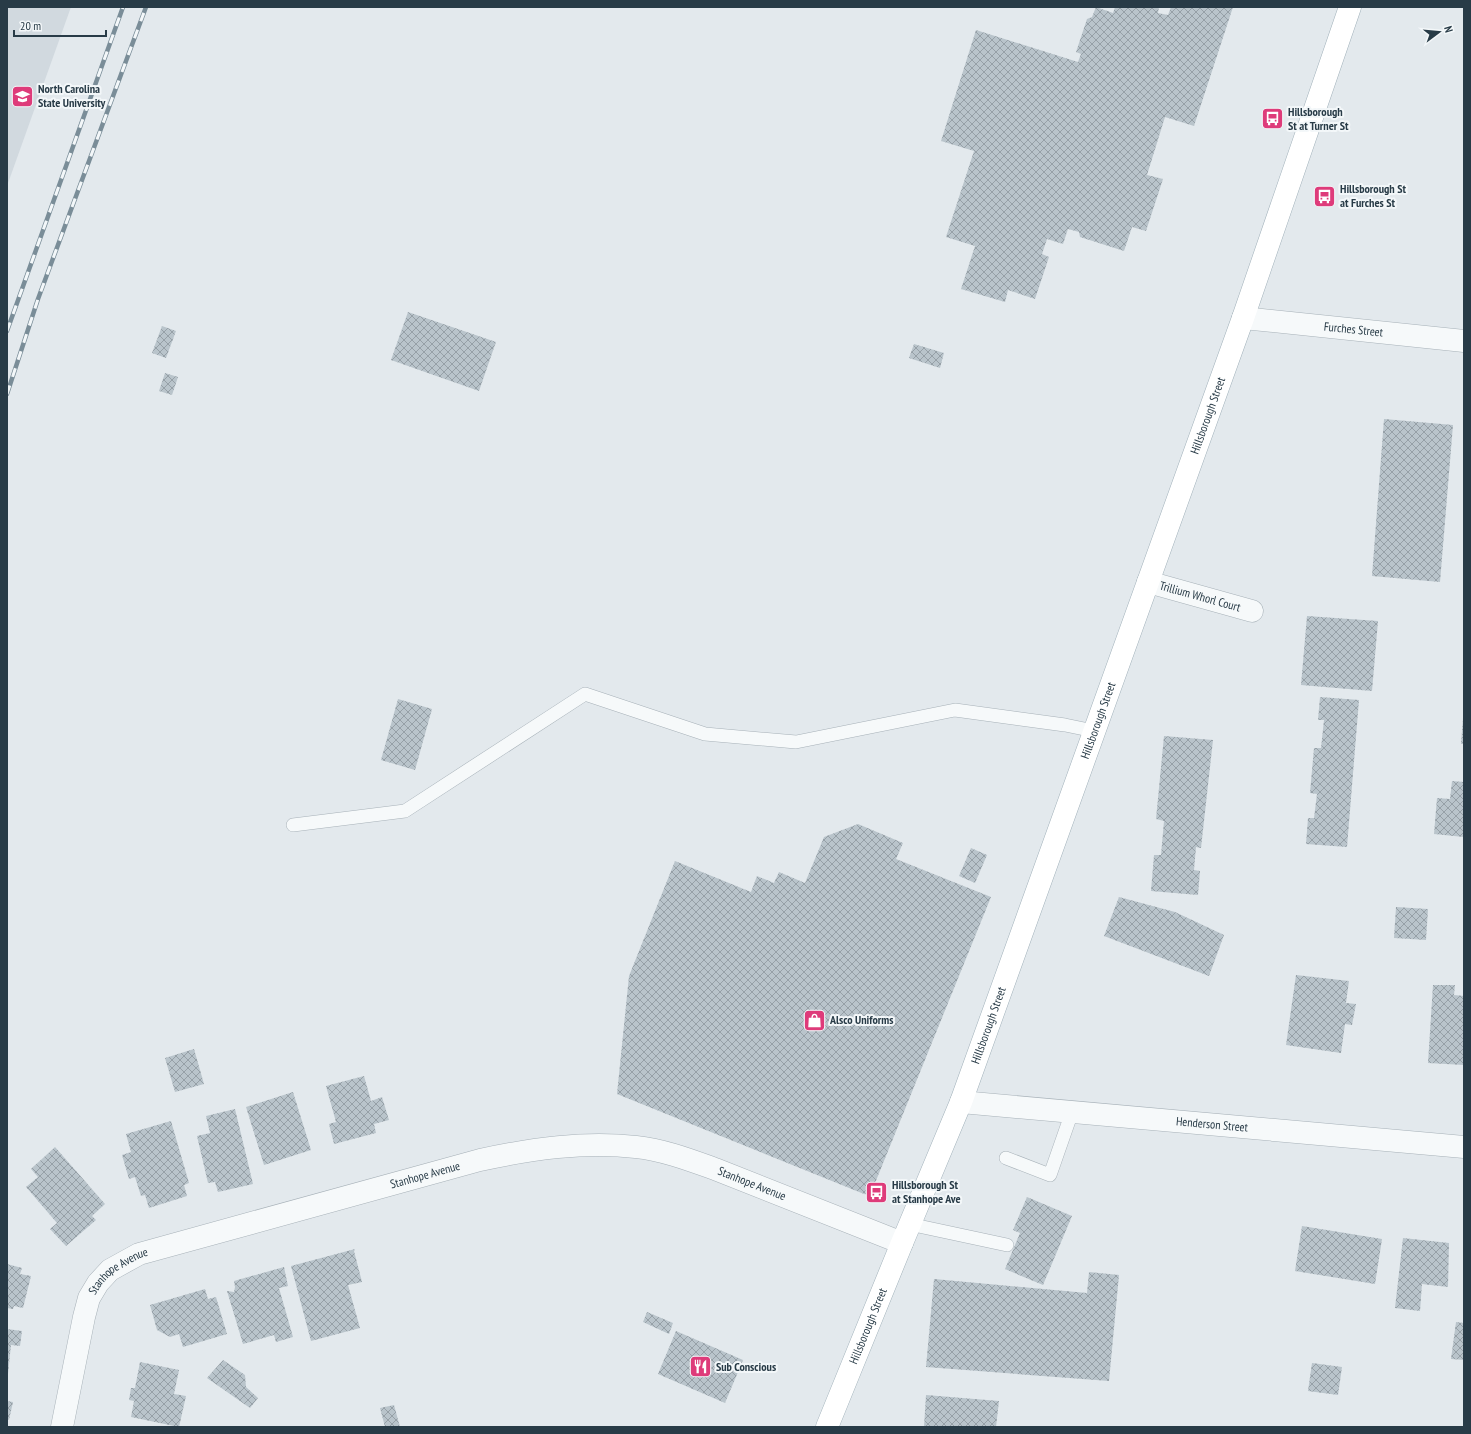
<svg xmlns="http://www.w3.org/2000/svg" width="1471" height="1434" font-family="'PT Sans Narrow',sans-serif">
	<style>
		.built { fill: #d1d9df }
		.building { fill: url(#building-cross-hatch) }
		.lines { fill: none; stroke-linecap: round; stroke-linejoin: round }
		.service-casing { stroke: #a7b1b8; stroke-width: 14 }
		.minor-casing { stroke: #a7b1b8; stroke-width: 23 }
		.primary-casing { stroke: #a1b1ba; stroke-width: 23 }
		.service { stroke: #f6f9fa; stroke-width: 13 }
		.minor { stroke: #f6f9fa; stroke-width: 22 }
		.primary { stroke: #fff; stroke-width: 22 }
		.rail-casing { stroke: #7a8d98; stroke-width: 4.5 }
		.rail { stroke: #f3f7f9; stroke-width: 3; stroke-dasharray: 9; stroke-linecap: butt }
		.labels { text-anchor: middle; stroke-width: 4; stroke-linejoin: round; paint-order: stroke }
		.poi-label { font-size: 12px; font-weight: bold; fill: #283b47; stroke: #f3f7f9; text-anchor: start }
		.street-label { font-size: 12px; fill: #283b47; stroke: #f3f7f9 }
	</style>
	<defs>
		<pattern id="building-cross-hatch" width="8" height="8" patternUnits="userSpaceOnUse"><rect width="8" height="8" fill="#b9c4cb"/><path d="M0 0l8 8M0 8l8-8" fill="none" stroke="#96a0a7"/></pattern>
	</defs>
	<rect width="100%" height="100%" fill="#e3e9ed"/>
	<path class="built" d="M 7,7 L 71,7 L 7,186 Z"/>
	<g class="building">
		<path d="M 1096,7 L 1113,13 L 1115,7 L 1159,7 L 1158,13 L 1168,15 L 1171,7 L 1233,7 L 1194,126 L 1165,117 L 1147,175 L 1163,179 L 1146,231 L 1132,227 L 1124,251 L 1080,237 L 1079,232 L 1068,229 L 1063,244 L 1047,239 L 1042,254 L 1049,257 L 1035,299 L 1008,290 L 1005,302 L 961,289 L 975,246 L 946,237 L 974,151 L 941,141 L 976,30 L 1078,62 L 1081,54 L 1076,52 L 1087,19 L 1092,17 Z"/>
		<path d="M 408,312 L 496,342 L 479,391 L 391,360 Z"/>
		<path d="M 162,326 L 176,331 L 166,358 L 152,353 Z"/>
		<path d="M 914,344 L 944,353 L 940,368 L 909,358 Z"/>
		<path d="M 165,373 L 178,377 L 172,395 L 159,391 Z"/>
		<path d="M 1384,419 L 1453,425 L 1440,582 L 1372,576 Z"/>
		<path d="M 1307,616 L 1378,621 L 1372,691 L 1301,685 Z"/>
		<path d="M 1320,697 L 1359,700 L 1347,847 L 1306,844 L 1308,818 L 1314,818 L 1317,794 L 1310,793 L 1314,748 L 1321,748 L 1324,720 L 1318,720 Z"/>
		<path d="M 398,699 L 432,709 L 415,770 L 381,760 Z"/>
		<path d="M 1463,718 L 1464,718 L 1464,744 L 1461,744 Z"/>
		<path d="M 1164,736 L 1213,740 L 1201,848 L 1196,847 L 1194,870 L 1200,871 L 1198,895 L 1151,891 L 1154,855 L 1161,855 L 1164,821 L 1156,819 Z"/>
		<path d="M 1452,781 L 1464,782 L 1464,837 L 1434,834 L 1437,798 L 1450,799 Z"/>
		<path d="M 858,824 L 903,843 L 896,859 L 991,897 L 871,1193 L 868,1195 L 864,1194 L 617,1094 L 629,976 L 675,861 L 751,892 L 757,876 L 774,883 L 779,872 L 805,883 L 824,837 Z"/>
		<path d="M 971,848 L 987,855 L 975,883 L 959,876 Z"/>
		<path d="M 1119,897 L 1175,912 L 1224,935 L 1209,976 L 1104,936 Z"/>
		<path d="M 1396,907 L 1428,909 L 1426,940 L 1394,938 Z"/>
		<path d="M 1296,975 L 1349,981 L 1346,1003 L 1356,1004 L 1352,1025 L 1345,1024 L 1341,1053 L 1286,1045 Z"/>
		<path d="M 1433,985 L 1455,985 L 1454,995 L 1464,996 L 1464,1065 L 1428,1063 Z"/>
		<path d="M 194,1049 L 204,1084 L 175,1092 L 165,1058 Z"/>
		<path d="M 364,1076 L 371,1101 L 382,1097 L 389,1120 L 374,1124 L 376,1133 L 334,1144 L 329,1124 L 336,1122 L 326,1086 Z"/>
		<path d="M 293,1092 L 311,1150 L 264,1165 L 246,1107 Z"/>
		<path d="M 235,1109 L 253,1184 L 218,1192 L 215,1182 L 208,1183 L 197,1136 L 210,1133 L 206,1116 Z"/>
		<path d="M 171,1121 L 189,1183 L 184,1185 L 187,1196 L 149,1208 L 145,1195 L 141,1196 L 135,1177 L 129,1179 L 122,1155 L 131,1152 L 126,1134 Z"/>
		<path d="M 55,1147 L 105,1204 L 92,1216 L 96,1220 L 66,1246 L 50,1229 L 57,1223 L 26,1187 L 38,1177 L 31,1169 Z"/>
		<path d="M 1027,1197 L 1072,1216 L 1043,1285 L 1005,1269 L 1020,1233 L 1013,1230 Z"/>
		<path d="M 1302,1226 L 1382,1239 L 1375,1284 L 1295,1271 Z"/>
		<path d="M 1403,1238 L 1449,1243 L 1448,1287 L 1422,1284 L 1420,1311 L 1395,1308 Z"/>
		<path d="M 355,1249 L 354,1251 L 362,1282 L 348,1285 L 360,1328 L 311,1341 L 291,1266 Z"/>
		<path d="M 7,1264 L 22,1268 L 20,1274 L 31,1276 L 23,1308 L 14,1306 L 13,1309 L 7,1308 Z"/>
		<path d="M 284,1267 L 288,1286 L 279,1288 L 293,1337 L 276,1342 L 274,1335 L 243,1344 L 227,1291 L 234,1292 L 235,1287 L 234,1281 Z"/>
		<path d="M 1089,1272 L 1119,1275 L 1109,1381 L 926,1367 L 934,1279 L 1087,1293 Z"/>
		<path d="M 205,1289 L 208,1299 L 216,1297 L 227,1334 L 183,1347 L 179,1334 L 170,1337 L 157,1330 L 150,1305 Z"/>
		<path d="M 647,1312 L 673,1323 L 669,1334 L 643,1322 Z"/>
		<path d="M 1456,1322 L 1464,1323 L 1464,1360 L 1451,1359 Z"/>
		<path d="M 7,1329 L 22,1331 L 20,1346 L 11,1345 L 8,1374 Z"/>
		<path d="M 676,1331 L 743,1360 L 725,1403 L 658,1374 Z"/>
		<path d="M 223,1360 L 245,1375 L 246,1387 L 258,1398 L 250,1408 L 207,1378 Z"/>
		<path d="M 140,1362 L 179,1370 L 174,1394 L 186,1396 L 179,1427 L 131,1417 L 134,1401 L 129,1400 L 131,1388 L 135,1388 Z"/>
		<path d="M 1312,1363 L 1342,1367 L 1338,1395 L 1308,1391 Z"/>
		<path d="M 926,1395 L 999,1401 L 996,1427 L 924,1427 Z"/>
		<path d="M 7,1401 L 13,1402 L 9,1420 L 7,1419 Z"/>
		<path d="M 394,1405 L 400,1427 L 385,1427 L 380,1408 Z"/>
	</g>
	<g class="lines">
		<defs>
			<g id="service">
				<path d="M 293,825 L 405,811 L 585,694 L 705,734 L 796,742 L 955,710 L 1065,725 L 1094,731"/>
				<path d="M 1006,1158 L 1050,1175 L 1072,1112"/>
				<path d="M 909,1224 L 1007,1245"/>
			</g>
			<g id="minor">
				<path id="s1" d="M 1243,318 L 1464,341"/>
				<path id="s2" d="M 1148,582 L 1252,611"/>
				<path id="s3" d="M 961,1102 L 1464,1147"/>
				<path id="s4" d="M 62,1427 L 84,1317 L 89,1298 L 98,1283 L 110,1270 L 139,1254 L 480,1160 C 531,1149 584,1141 636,1147 C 664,1150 690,1160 715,1169 L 902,1243"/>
			</g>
			<g id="primary">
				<path id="s5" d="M 827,1427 L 902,1243 L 961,1102 L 1243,318 L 1350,7"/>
			</g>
		</defs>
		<use href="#service" class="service-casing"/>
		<use href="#minor" class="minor-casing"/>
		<use href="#primary" class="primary-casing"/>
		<use href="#service" class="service"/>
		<use href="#minor" class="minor"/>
		<use href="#primary" class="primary"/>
		<defs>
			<g id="rail">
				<path d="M 7,331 L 123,7"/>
				<path d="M 7,394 L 38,299 L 146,7"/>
			</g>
		</defs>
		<use href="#rail" class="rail-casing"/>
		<use href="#rail" class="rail"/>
	</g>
	<defs>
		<symbol id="university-square" viewBox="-11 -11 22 22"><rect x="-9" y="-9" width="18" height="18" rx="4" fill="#de3b7a" stroke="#f3f7f9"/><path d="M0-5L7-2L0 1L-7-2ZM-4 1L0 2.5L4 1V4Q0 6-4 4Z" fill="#fff"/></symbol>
		<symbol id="bus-square" viewBox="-11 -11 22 22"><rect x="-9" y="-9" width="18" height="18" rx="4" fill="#de3b7a" stroke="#f3f7f9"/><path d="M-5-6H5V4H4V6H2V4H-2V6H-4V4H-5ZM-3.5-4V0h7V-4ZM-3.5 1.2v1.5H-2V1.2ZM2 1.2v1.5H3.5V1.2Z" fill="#fff"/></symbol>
		<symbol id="shop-square" viewBox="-11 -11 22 22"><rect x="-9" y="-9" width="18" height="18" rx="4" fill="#de3b7a" stroke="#f3f7f9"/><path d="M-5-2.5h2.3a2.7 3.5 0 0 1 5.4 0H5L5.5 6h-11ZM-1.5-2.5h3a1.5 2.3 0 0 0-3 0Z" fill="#fff"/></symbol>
		<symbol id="restaurant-square" viewBox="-11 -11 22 22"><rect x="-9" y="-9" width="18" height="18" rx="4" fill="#de3b7a" stroke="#f3f7f9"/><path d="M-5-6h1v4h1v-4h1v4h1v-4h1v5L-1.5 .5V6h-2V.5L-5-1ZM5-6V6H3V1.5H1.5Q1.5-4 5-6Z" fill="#fff"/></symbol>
	</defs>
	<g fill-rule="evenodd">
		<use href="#university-square" x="10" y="84" width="25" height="25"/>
		<use href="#bus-square" x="1260" y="106" width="25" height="25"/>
		<use href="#bus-square" x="1312" y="184" width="25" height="25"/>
		<use href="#shop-square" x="802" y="1008" width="25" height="25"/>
		<use href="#bus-square" x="864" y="1180" width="25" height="25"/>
		<use href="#restaurant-square" x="688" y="1354" width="25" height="25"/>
	</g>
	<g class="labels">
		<g class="poi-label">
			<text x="38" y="93">North Carolina<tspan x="38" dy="14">State University</tspan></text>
			<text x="1288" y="116">Hillsborough<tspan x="1288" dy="14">St at Turner St</tspan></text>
			<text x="1340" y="193">Hillsborough St<tspan x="1340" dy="14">at Furches St</tspan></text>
			<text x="830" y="1024">Alsco Uniforms</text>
			<text x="892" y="1189">Hillsborough St<tspan x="892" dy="14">at Stanhope Ave</tspan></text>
			<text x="716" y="1371">Sub Conscious</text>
		</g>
		<g class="street-label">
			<text dy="4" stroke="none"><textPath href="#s1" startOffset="111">Furches Street</textPath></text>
			<text dy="4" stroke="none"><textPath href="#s5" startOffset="1081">Hillsborough Street</textPath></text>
			<text dy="4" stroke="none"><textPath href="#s2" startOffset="54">Trillium Whorl Court</textPath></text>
			<text dy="4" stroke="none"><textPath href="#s5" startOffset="757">Hillsborough Street</textPath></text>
			<text dy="4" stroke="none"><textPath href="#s5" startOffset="433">Hillsborough Street</textPath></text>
			<text dy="4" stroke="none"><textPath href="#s3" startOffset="252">Henderson Street</textPath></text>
			<text dy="4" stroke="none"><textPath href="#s4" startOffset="497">Stanhope Avenue</textPath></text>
			<text dy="4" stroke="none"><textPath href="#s4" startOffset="833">Stanhope Avenue</textPath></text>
			<text dy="4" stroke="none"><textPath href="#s4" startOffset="173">Stanhope Avenue</textPath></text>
			<text dy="4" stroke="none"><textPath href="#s5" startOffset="109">Hillsborough Street</textPath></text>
		</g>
	</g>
	<rect width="1471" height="1434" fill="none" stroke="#283b47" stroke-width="16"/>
	<g transform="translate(1439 32) rotate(74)" stroke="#f3f7f9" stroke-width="3" paint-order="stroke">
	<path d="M0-3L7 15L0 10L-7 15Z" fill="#283b47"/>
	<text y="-6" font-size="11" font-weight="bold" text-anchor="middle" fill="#283b47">N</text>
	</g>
	<path d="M14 30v6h92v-6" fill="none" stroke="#283b47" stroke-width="2"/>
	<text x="20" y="30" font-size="12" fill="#283b47" stroke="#f3f7f9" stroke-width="3" paint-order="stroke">20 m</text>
</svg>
